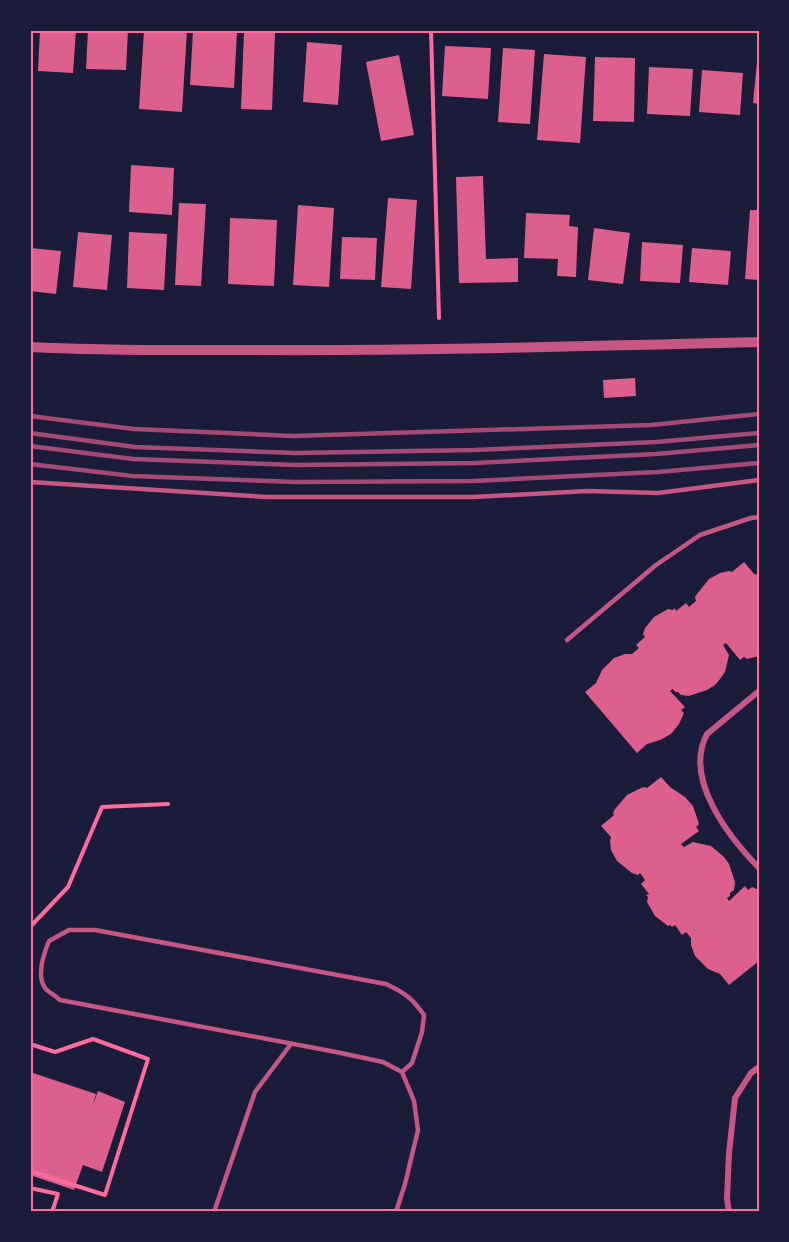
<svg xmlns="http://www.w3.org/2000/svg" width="789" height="1242" font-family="'Exo 2',sans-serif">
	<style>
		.building { fill: #dd5f8e }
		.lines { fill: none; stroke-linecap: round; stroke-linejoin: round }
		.path { stroke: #ff6b9d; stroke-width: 4 }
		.service { stroke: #c65784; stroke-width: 4.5 }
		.minor { stroke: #c65784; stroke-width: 6 }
		.tertiary { stroke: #c65784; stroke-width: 10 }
		.rail { stroke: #a44b75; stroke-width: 4.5 }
		.neatline { fill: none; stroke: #ff6b9d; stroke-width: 2 }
	</style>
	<rect width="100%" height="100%" fill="#1b1b3a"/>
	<g class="building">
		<path d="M 40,30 L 76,30 L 73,73 L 38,71 Z"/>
		<path d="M 88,30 L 128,30 L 126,70 L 86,69 Z"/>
		<path d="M 144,30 L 187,30 L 182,112 L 139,109 Z"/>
		<path d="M 193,30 L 237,32 L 234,88 L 190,85 Z"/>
		<path d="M 244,31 L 275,33 L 272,110 L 241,109 Z"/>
		<path d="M 307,42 L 342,45 L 338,105 L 303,102 Z"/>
		<path d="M 445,46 L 491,48 L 488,99 L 442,96 Z"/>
		<path d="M 503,48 L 535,50 L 530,124 L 498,122 Z"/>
		<path d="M 544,54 L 586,57 L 580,143 L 537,140 Z"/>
		<path d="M 399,55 L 414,135 L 381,141 L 366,62 Z"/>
		<path d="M 595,57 L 635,58 L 634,122 L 593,121 Z"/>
		<path d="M 757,62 L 759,62 L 759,104 L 753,103 Z"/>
		<path d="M 649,67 L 693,69 L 690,116 L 647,114 Z"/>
		<path d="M 702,70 L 743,73 L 740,115 L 699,112 Z"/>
		<path d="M 131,165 L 174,168 L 172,215 L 129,212 Z"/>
		<path d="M 483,176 L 486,259 L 518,258 L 518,282 L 459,283 L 456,177 Z"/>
		<path d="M 388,198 L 417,200 L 411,289 L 381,287 Z"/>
		<path d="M 179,203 L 206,204 L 201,286 L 175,285 Z"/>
		<path d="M 298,205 L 334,208 L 329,287 L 293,285 Z"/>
		<path d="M 750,210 L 759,210 L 759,280 L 745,279 Z"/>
		<path d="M 526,213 L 570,215 L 569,226 L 578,227 L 576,277 L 557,276 L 558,259 L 524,258 Z"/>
		<path d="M 230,218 L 277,220 L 274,286 L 228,284 Z"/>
		<path d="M 594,228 L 630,233 L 623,284 L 588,280 Z"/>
		<path d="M 78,232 L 112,235 L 107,290 L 73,287 Z"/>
		<path d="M 129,232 L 167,234 L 164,290 L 127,288 Z"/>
		<path d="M 342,237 L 377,238 L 375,280 L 340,279 Z"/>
		<path d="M 642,242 L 683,245 L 680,283 L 640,281 Z"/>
		<path d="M 30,248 L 61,251 L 56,294 L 30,291 Z"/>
		<path d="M 692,248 L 731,251 L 728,285 L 689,282 Z"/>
		<path d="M 635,378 L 636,396 L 604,398 L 603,380 Z"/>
		<path d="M 744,562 L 755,575 L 756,574 L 759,575 L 759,656 L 747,659 L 744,657 L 740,660 L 726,643 L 723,645 L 729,655 L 725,672 L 720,679 L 715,685 L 707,690 L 689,696 L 681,695 L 678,692 L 675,692 L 673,689 L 670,691 L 685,707 L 681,710 L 684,713 L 679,724 L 671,734 L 660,740 L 647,744 L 637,753 L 585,692 L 596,683 L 602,670 L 614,658 L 625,654 L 632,654 L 639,648 L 636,645 L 645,637 L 643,634 L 645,628 L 654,617 L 668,609 L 673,610 L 675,608 L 676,611 L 686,603 L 689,607 L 696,601 L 695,597 L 697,594 L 709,579 L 720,573 L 729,571 L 732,572 Z"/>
		<path d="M 661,777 L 670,787 L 685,797 L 693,806 L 699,824 L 696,827 L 699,831 L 681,844 L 684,847 L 693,842 L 711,846 L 724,857 L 729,864 L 735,882 L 734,890 L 730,893 L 730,896 L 727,898 L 729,901 L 745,886 L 748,890 L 752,887 L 759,890 L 759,961 L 729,985 L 720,974 L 708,969 L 695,956 L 691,945 L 691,938 L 686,932 L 682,935 L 675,925 L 672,927 L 670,925 L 668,926 L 655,916 L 647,902 L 648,897 L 646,895 L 649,894 L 641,884 L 645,880 L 640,873 L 638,875 L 632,873 L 617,861 L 611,850 L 610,841 L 611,837 L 601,826 L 614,815 L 613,813 L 615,809 L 627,795 L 641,788 L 645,787 L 647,788 Z"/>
		<path d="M 30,1072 L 96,1094 L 92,1107 L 98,1091 L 125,1102 L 102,1172 L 83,1165 L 74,1190 L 30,1175 Z"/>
	</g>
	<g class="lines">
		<g class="path">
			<path d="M 431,30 L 439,318"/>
			<path d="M 30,927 L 68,887 L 102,807 L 168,804"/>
			<path d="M 30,1044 L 55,1052 L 93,1039 L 148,1059 L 105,1195 L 30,1171"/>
			<path d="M 30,1188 L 58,1194 L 52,1212"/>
		</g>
		<g class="service">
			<path d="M 30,482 L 266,497 L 473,497 L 588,491 L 658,493 L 759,480"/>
			<path d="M 567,640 L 656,565 L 700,535 L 751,518 L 759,517"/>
			<path d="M 214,1212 L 255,1092 L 291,1044"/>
			<path d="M 396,1212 L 405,1184 L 418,1130 L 414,1101 L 402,1072 L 383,1062 L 336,1052 L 60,1000 C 56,996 48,992 45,988 C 36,975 44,953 49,941 L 69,930 L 95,930 L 386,984 C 405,993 412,998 424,1015 L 422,1032 L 412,1063 L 402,1072"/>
		</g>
		<g class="minor">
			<path d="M 759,691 L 707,734 C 683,779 729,837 759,868"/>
			<path d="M 729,1212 L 727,1199 L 729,1153 L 735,1098 L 751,1073 L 759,1067"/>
		</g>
		<path class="tertiary" d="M 30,347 C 104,351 178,350 252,350 C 421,351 590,346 759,342"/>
		<g class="rail">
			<path d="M 30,416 L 134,429 L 293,436 L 651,425 L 759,414"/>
			<path d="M 30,433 L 135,447 L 296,453 L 474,450 L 656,442 L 759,433"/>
			<path d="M 30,446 L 133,459 L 296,465 L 474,463 L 656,454 L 759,445"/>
			<path d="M 30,464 L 132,476 L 296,482 L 474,481 L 658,472 L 759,463"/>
		</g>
	</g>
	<rect width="789" height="1242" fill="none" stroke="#1b1b3a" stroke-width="63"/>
	<rect x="32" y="32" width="726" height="1178" class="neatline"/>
</svg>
